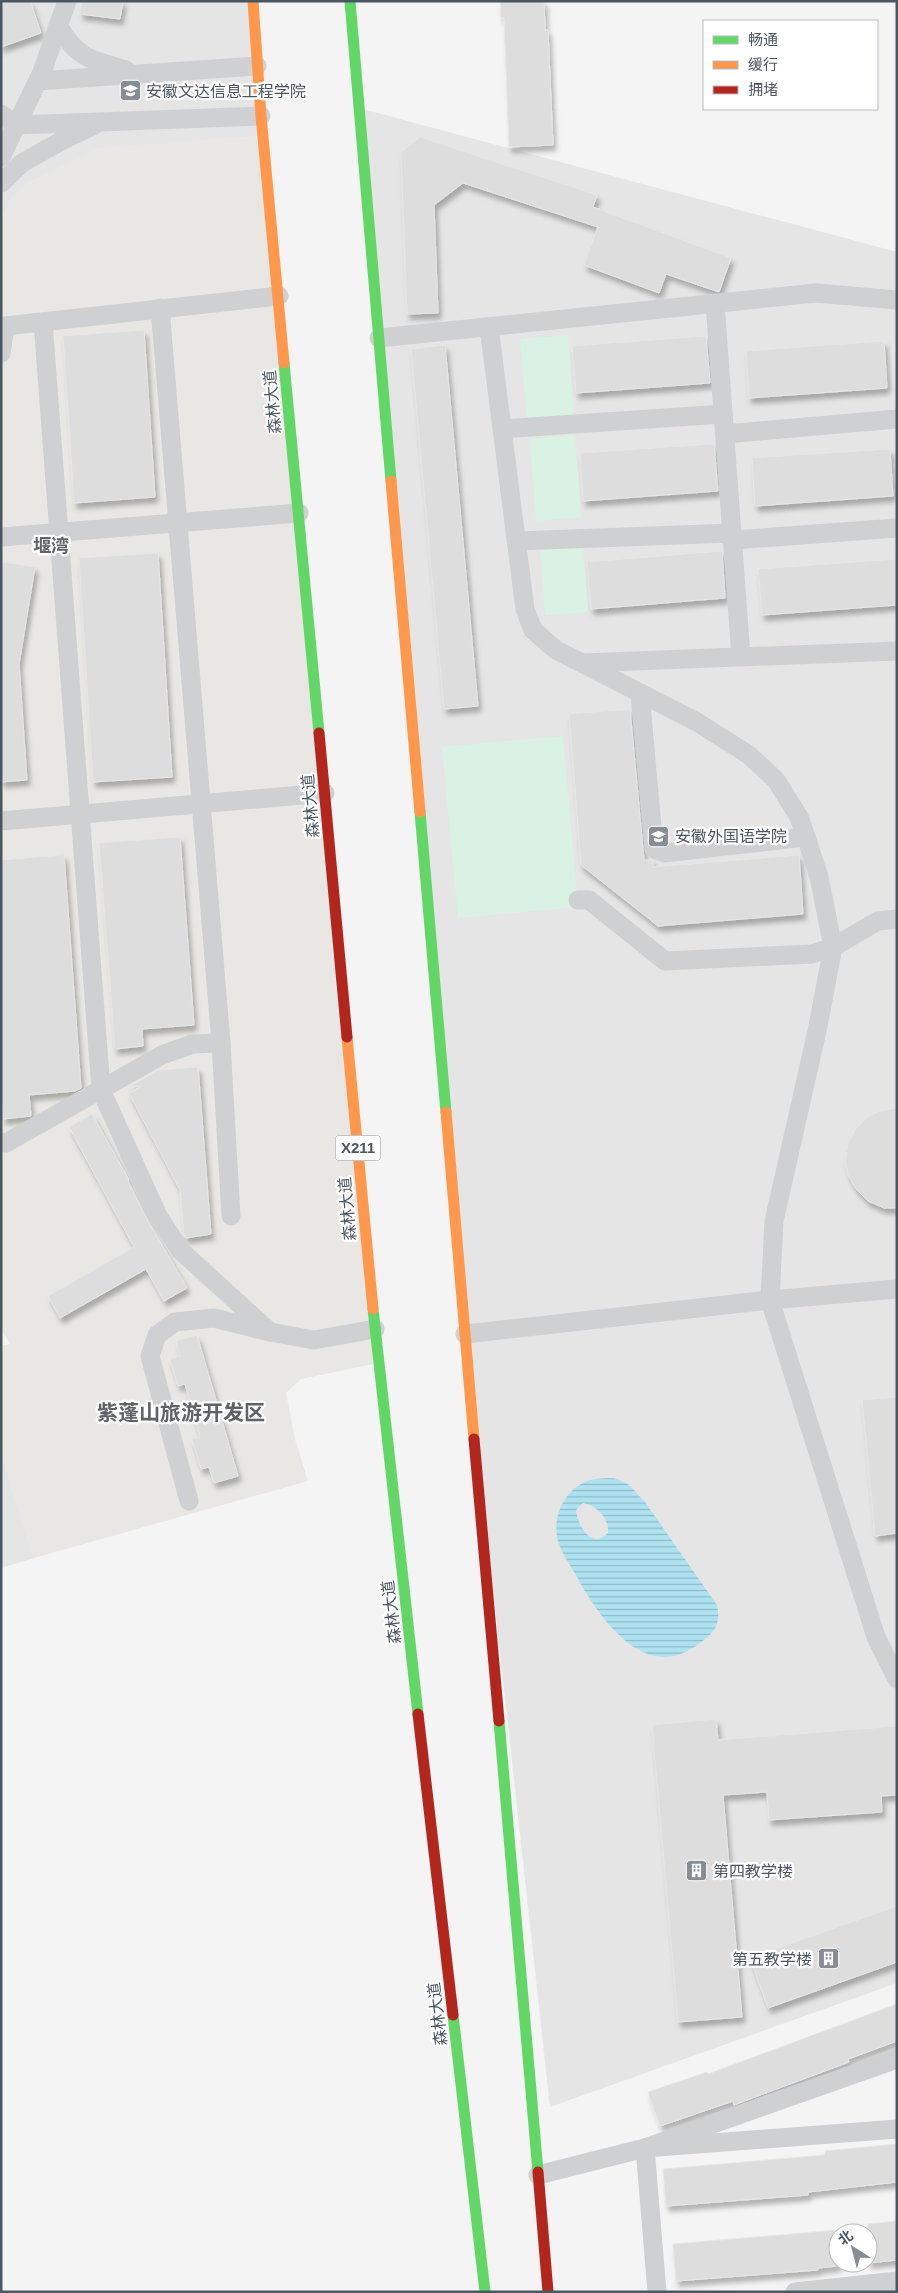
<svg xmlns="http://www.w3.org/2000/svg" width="898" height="2293" font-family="Arial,'Noto Sans SC',sans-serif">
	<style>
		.commercial { fill: #e8e7e3 }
		.education { fill: #e6e5e6 }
		.pitch { fill: #d9f2e3 }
		.water { fill: url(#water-rules); fill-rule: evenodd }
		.building { fill: #ddddde; stroke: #e5e6e7; filter: url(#shadow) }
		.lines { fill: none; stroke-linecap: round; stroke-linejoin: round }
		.street { stroke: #ced0d2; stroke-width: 19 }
		.fast { stroke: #63d668; stroke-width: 11 }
		.slow { stroke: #ff974d; stroke-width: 11 }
		.jam { stroke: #b3261e; stroke-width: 11 }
		.labels { text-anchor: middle; stroke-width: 4.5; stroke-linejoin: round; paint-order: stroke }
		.shield { fill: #fff; stroke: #808990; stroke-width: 1 }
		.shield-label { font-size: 15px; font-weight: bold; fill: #4a5661 }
		.poi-label { font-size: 16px; fill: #4a5661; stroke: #fff; text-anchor: start }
		.street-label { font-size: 16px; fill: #4a5661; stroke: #fff }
		.neighbourhood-label { font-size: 18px; font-weight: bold; fill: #5f6368; stroke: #fff }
		.district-label { font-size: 21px; font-weight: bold; fill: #5f6368; stroke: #fff }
	</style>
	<defs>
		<pattern id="water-rules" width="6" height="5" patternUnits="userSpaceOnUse" patternTransform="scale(1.25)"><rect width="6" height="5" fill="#aee2f0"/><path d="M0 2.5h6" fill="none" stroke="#90bac6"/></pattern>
		<filter id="shadow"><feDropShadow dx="3" dy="5.5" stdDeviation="2.5" flood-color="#0004"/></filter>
	</defs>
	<rect width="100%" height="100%" fill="#f4f4f4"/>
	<path class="commercial" d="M 263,136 L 378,1363 L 301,1379 L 286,1393 L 295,1439 L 308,1481 L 34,1558 L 1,1453 L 1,1346 L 10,1344 L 1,1329 L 1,219 L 12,198 L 29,183 L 98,147 Z"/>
	<g class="education">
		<path d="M 1,1 L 253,1 L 263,136 L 98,148 L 29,183 L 12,198 L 1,219 Z"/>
		<path d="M 359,108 L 897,252 L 897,1983 L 550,2107 L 465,1334 Z"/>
		<path d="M 1,1453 L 34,1558 L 1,1568 Z"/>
	</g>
	<g class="pitch">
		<path d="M 568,335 L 574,417 L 527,421 L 520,339 Z"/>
		<path d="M 575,435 L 581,517 L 536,521 L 530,439 Z"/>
		<path d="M 583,547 L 588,612 L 545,615 L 540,550 Z"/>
		<path d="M 563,736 L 578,907 L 458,918 L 442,747 Z"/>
	</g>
	<path class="water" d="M 614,1478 L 628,1484 L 645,1502 L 717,1605 C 721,1624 715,1632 700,1643 C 687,1653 671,1660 655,1656 C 621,1649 592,1605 577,1577 C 571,1566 563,1555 559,1544 C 550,1519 565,1486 591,1480 C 599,1478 607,1478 614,1478 ZM 583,1503 C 597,1506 609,1518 608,1533 C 592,1550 578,1527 576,1510 Z"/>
	<g class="building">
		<path d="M 11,1 L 30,1 L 41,33 L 1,47 L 1,5 Z"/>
		<path d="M 82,1 L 123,1 L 120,19 L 80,14 Z"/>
		<path d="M 500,1 L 544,1 L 545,30 L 548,30 L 553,145 L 509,147 L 504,18 L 501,18 Z"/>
		<path d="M 420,137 L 597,195 L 593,207 L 731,258 L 719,292 L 666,274 L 659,293 L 584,265 L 598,227 L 463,183 L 434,205 L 438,313 L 407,314 L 401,152 Z"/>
		<path d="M 144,330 L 155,497 L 74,503 L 63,336 Z"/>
		<path d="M 706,336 L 710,383 L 576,393 L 572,346 Z"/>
		<path d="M 884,341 L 887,388 L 749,398 L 746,351 Z"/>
		<path d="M 445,345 L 478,706 L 444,709 L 411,349 Z"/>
		<path d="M 714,444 L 718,491 L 583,501 L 580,453 Z"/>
		<path d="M 890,449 L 893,496 L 755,506 L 752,458 Z"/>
		<path d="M 722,551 L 725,598 L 591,609 L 587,562 Z"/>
		<path d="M 158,553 L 172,777 L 93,782 L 79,558 Z"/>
		<path d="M 897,559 L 897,605 L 762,615 L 758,569 Z"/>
		<path d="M 3,562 L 35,567 L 19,664 L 27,780 L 1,782 L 1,575 Z"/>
		<path d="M 630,709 L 644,860 L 652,860 L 653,867 L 799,855 L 803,914 L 658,926 L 581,865 L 569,714 Z"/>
		<path d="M 180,837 L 194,1025 L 142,1029 L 143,1046 L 115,1049 L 99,843 Z"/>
		<path d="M 64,855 L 81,1088 L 75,1091 L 29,1095 L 31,1116 L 3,1119 L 1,1091 L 1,860 Z"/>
		<path d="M 198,1067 L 211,1234 L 186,1238 L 184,1235 L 180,1190 L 129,1093 L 142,1086 L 128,1087 L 159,1070 Z"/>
		<path d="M 897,1108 L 897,1208 L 884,1208 L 868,1201 L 856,1189 L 848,1175 L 845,1160 L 848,1144 L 855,1130 L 866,1118 L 880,1111 Z"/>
		<path d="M 92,1114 L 129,1180 L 128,1181 L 148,1221 L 187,1288 L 164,1301 L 146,1269 L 60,1318 L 48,1296 L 134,1247 L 69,1127 Z"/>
		<path d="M 197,1335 L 238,1476 L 214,1483 L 209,1467 L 201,1469 L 192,1439 L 200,1437 L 185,1384 L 178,1386 L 170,1359 L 180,1356 L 176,1341 Z"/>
		<path d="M 897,1397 L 897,1533 L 875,1536 L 862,1400 Z"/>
		<path d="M 716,1719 L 718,1740 L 897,1726 L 897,1795 L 881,1796 L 882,1812 L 769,1820 L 767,1792 L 723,1795 L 742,2017 L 678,2022 L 652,1725 Z"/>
		<path d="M 897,1906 L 897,1962 L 768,2008 L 750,1958 Z"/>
		<path d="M 897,2004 L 897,2041 L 848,2059 L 849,2062 L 744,2101 L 734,2105 L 733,2101 L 660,2126 L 648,2092 L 707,2072 L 708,2074 Z"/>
		<path d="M 897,2144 L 897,2182 L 808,2192 L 808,2195 L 666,2206 L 663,2169 L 825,2155 L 825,2151 Z"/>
		<path d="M 897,2221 L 897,2260 L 868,2263 L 868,2224 Z"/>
		<path d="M 838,2230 L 838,2266 L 818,2268 L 818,2270 L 676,2281 L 673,2244 Z"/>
	</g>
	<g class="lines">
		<g class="street">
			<path d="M 58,25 C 77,59 91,60 126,70"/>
			<path d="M 38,81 L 257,66"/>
			<path d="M 1,114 L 16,125 L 261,116"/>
			<path d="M 1,157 L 42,72 L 67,1"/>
			<path d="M 1,183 L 22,163 L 63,140 L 95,125"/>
			<path d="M 715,303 L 741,657"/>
			<path d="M 160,308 L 221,1043 L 231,1216"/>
			<path d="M 43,322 L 101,1090 L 158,1216 L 181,1251 L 270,1332"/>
			<path d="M 489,327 L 525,609 L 533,630 L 556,650 L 697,722 L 749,755 L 776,780 L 799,817 L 806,837 L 819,877 L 833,947 L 817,1031 L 774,1221 L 770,1300 L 876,1637 L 897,1679"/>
			<path d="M 379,338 L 816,293 L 897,300"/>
			<path d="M 1,353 L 5,326 L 279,296"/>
			<path d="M 502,429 L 723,414"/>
			<path d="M 725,434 L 897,419"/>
			<path d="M 1,537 L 299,513"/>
			<path d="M 733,540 L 897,528"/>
			<path d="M 516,541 L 732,533"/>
			<path d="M 582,663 L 897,651"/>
			<path d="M 640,693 L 654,849 L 664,853 L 806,837"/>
			<path d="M 1,821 L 325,793"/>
			<path d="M 578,900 L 589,900 L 665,961 L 812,954 L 833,947 L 878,921 L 897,919"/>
			<path d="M 1,1142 L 6,1143 L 162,1055 L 192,1044 L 221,1043"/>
			<path d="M 465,1334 L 770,1300 L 897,1289"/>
			<path d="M 189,1501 L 150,1356 L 157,1335 L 175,1322 L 214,1318 L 270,1332 L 314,1340 L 375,1329"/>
			<path d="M 538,2175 L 645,2148 L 897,2059"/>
			<path d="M 657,2292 L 645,2148 L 897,2129"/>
			<path d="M 795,2292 L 897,2281"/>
		</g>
		<g class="fast">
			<path d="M 350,1 L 391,481"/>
			<path d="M 284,363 L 319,733"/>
			<path d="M 420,812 L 446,1112"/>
			<path d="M 373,1309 L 418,1714"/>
			<path d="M 499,1721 L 538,2172"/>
			<path d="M 453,2015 L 485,2292"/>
		</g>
		<g class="slow">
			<path d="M 253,1 L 261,116 L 284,363"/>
			<path d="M 391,481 L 420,812"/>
			<path d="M 347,1037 L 373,1309"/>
			<path d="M 446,1112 L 474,1439"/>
		</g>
		<g class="jam">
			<path d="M 319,733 L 347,1037"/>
			<path d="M 474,1439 L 499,1721"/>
			<path d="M 418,1714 L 453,2015"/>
			<path d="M 538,2172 L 548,2292"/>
		</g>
	</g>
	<defs>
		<symbol id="university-square" viewBox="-11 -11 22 22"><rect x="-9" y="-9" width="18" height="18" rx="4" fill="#868d94" stroke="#fff"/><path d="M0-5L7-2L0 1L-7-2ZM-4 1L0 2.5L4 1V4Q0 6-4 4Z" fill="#fff"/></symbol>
		<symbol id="building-square" viewBox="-11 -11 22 22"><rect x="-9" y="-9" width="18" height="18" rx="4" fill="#868d94" stroke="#fff"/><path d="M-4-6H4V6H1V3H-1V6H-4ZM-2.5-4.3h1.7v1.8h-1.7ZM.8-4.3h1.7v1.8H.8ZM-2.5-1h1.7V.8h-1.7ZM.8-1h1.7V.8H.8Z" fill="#fff"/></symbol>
	</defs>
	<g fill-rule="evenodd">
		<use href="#university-square" x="118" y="78" width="25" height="25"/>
		<use href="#university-square" x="646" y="824" width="25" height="25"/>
		<use href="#building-square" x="684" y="1858" width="25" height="25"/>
		<use href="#building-square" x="816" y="1946" width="25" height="25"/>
	</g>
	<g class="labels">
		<rect class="shield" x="335.5" y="1135.5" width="45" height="25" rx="4"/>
		<g class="shield-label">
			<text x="358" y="1153">X211</text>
		</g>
		<g class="poi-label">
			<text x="146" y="97">安徽文达信息工程学院</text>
			<text x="675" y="842">安徽外国语学院</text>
			<text x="713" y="1877">第四教学楼</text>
			<text x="812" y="1965" text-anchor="end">第五教学楼</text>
		</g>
		<g class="street-label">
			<text transform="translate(272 402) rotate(-95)" y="6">森林大道</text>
			<text transform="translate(310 806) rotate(-95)" y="6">森林大道</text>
			<text transform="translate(347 1209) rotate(-95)" y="6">森林大道</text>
			<text transform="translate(391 1612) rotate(-97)" y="6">森林大道</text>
			<text transform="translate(437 2014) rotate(-97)" y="6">森林大道</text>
		</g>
		<g class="neighbourhood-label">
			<text x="51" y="552">堰湾</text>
		</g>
		<g class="district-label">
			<text x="181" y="1420">紫蓬山旅游开发区</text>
		</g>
	</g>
	<rect width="898" height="2293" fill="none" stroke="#4a5661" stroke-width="5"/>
	<rect x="703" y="20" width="175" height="90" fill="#ffffff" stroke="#b7bbc0"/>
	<rect x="713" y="36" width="25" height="8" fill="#63d668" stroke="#b7bbc0"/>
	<text x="748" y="45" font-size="15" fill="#4a5661">畅通</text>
	<rect x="713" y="61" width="25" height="8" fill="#ff974d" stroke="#b7bbc0"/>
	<text x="748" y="70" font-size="15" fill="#4a5661">缓行</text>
	<rect x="713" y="86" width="25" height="8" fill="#b3261e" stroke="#b7bbc0"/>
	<text x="748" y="95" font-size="15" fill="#4a5661">拥堵</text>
	<g transform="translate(853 2248) rotate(324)"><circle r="24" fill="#ffffff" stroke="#b7bbc0"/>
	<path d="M0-4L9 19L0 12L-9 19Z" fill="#868d94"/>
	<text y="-8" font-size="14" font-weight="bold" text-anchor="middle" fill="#4a5661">北</text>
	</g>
</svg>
